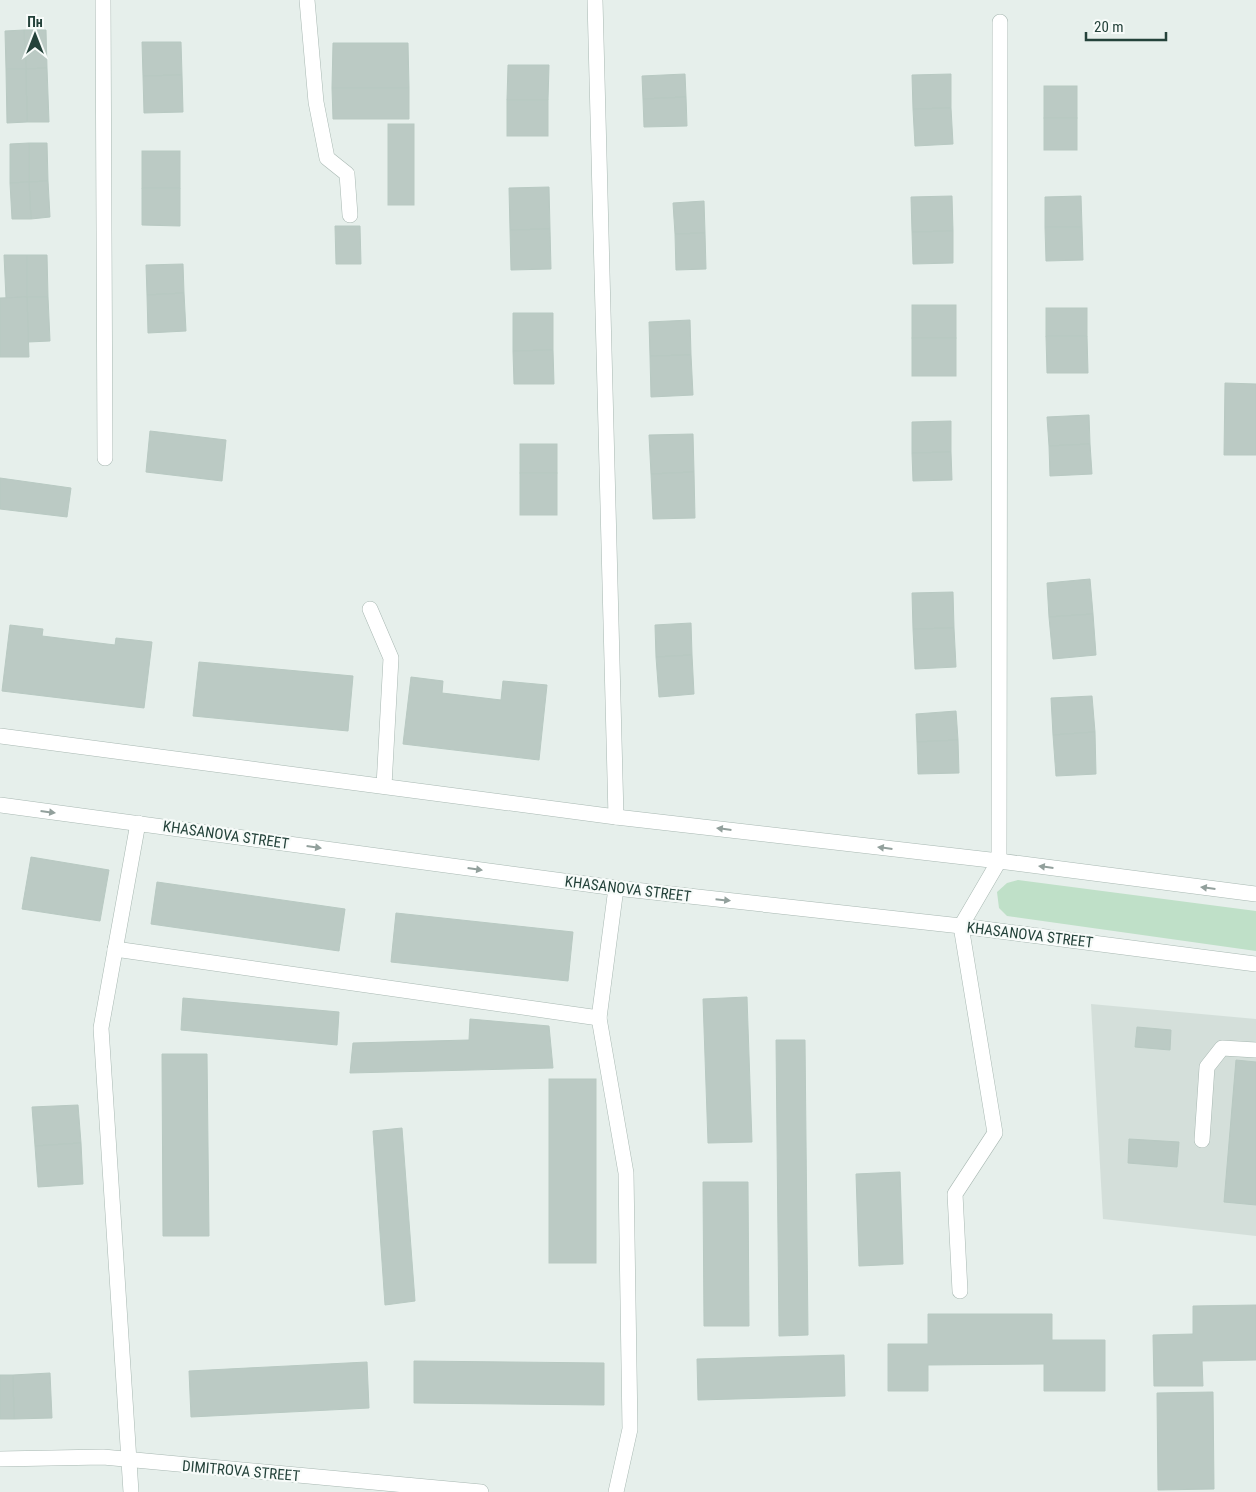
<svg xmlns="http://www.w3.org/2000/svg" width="1256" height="1492" font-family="'Roboto Condensed',sans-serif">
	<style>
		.built { fill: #d4dfda }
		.green { fill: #bfe0c8 }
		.building { fill: #bbcac4; stroke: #b8c9c2 }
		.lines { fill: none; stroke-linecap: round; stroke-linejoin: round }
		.minor-casing { stroke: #a8b8b2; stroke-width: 16 }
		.minor { stroke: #fff; stroke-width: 15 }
		.oneway { fill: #92a09c }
		.labels { text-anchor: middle; stroke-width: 4.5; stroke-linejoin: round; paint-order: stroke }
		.street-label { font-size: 15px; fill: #24423a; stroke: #f7fbf9 }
	</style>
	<rect width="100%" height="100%" fill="#e6efeb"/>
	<path class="built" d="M 1091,1004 L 1256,1019 L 1256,1236 L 1103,1219 Z"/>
	<path class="green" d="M 1018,880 L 1256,911 L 1256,951 L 1007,916 L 999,908 L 997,892 L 1007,883 Z"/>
	<g class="building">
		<path d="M 24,30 L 46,30 L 47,68 L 26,69 Z"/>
		<path d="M 24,30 L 26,69 L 6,69 L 5,31 Z"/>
		<path d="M 142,42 L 181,42 L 182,75 L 143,76 Z"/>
		<path d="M 333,43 L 408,43 L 409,88 L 332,88 Z"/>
		<path d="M 508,65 L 549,65 L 548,100 L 507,100 Z"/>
		<path d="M 47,68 L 49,122 L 27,122 L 26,69 Z"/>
		<path d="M 6,69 L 26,69 L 27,122 L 7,123 Z"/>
		<path d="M 685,74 L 686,97 L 643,99 L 642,76 Z"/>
		<path d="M 951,74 L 951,108 L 913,109 L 912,75 Z"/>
		<path d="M 182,75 L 183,112 L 144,113 L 143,76 Z"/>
		<rect x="1044" y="86" width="33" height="32"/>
		<path d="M 332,88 L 409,88 L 409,119 L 333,119 Z"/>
		<path d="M 686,97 L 687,126 L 644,127 L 643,99 Z"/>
		<rect x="507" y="100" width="41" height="36"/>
		<path d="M 951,108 L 953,144 L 915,146 L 913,109 Z"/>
		<rect x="1044" y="118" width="33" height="32"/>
		<rect x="388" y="124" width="26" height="81"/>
		<path d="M 29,143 L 47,143 L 48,181 L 29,182 Z"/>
		<path d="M 29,143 L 29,182 L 10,183 L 10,144 Z"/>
		<rect x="142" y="151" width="38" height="37"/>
		<path d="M 48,181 L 50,217 L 31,219 L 29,182 Z"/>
		<path d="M 29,182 L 31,219 L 12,219 L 10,183 Z"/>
		<path d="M 549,187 L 550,229 L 510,230 L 509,188 Z"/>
		<path d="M 142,188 L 180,188 L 180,226 L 142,225 Z"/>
		<path d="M 952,196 L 953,231 L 912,232 L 911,197 Z"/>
		<path d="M 1081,196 L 1082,227 L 1045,227 L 1045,197 Z"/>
		<path d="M 704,201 L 705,233 L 675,234 L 673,203 Z"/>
		<path d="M 335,226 L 360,226 L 361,264 L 336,264 Z"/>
		<path d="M 1045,227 L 1082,227 L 1083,260 L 1046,261 Z"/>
		<path d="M 550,229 L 551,269 L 511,270 L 510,230 Z"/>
		<path d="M 953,231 L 953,263 L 913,264 L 912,232 Z"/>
		<path d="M 705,233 L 706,269 L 676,270 L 675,234 Z"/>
		<path d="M 4,255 L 27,255 L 27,297 L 6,298 Z"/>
		<path d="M 27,255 L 47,255 L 48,297 L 27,297 Z"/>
		<path d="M 183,264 L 184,293 L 147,295 L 146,265 Z"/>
		<path d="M 184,293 L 186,331 L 148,333 L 147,295 Z"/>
		<path d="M 27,297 L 48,297 L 50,341 L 28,342 Z"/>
		<path d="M 27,297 L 29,357 L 0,357 L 0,298 Z"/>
		<rect x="912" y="305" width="44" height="33"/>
		<rect x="1046" y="308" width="41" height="28"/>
		<path d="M 513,313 L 553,313 L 553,350 L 513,351 Z"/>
		<path d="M 690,320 L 691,355 L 650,356 L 649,322 Z"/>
		<path d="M 1046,336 L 1087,336 L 1088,373 L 1047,373 Z"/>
		<rect x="912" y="338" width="44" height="38"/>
		<path d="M 553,350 L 554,384 L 514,384 L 513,351 Z"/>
		<path d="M 691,355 L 693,395 L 651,397 L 650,356 Z"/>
		<path d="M 1225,383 L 1256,384 L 1256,455 L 1224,455 Z"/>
		<path d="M 1089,415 L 1090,444 L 1049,446 L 1047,417 Z"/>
		<path d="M 951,421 L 951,452 L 912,453 L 912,422 Z"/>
		<path d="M 150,431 L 226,440 L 222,481 L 146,472 Z"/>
		<path d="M 693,434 L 694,472 L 651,474 L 649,435 Z"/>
		<rect x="520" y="444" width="37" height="29"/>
		<path d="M 1090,444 L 1092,474 L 1050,476 L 1049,446 Z"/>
		<path d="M 951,452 L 952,480 L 913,481 L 912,453 Z"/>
		<path d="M 694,472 L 695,518 L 653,519 L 651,474 Z"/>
		<rect x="520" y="473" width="37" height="42"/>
		<path d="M 0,478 L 71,488 L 67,517 L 0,509 Z"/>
		<path d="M 1090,579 L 1093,614 L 1049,617 L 1047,583 Z"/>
		<path d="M 953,592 L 954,628 L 913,629 L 912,593 Z"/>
		<path d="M 1093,614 L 1096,655 L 1053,659 L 1049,617 Z"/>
		<path d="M 691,623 L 692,655 L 656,657 L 655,625 Z"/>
		<path d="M 10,625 L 43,629 L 42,636 L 115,645 L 116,638 L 152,642 L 144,708 L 2,691 Z"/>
		<path d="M 954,628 L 956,667 L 915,669 L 913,629 Z"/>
		<path d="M 692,655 L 694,694 L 659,697 L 656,657 Z"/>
		<path d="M 199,662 L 353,676 L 348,731 L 193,716 Z"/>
		<path d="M 411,677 L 443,681 L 442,693 L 501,700 L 503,681 L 547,685 L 539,760 L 403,744 Z"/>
		<path d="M 1092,696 L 1095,732 L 1053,735 L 1051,698 Z"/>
		<path d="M 956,711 L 958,740 L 917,742 L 916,714 Z"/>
		<path d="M 1095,732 L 1096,774 L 1056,776 L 1053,735 Z"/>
		<path d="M 958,740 L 959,773 L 918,774 L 917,742 Z"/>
		<path d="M 31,857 L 109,870 L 100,921 L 22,909 Z"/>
		<path d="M 157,882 L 345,909 L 339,951 L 151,924 Z"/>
		<path d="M 396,913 L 573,932 L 568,981 L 391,962 Z"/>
		<path d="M 747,997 L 752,1142 L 708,1143 L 703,999 Z"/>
		<path d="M 183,998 L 339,1012 L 337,1045 L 181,1030 Z"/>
		<path d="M 470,1019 L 549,1026 L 553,1068 L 350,1073 L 353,1043 L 469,1040 Z"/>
		<path d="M 1137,1027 L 1171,1030 L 1170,1050 L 1135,1047 Z"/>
		<path d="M 776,1040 L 805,1040 L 808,1335 L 779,1336 Z"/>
		<path d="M 162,1054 L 207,1054 L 209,1236 L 163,1236 Z"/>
		<path d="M 1236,1060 L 1256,1062 L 1256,1205 L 1224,1202 Z"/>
		<rect x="549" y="1079" width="47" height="184"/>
		<path d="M 78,1105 L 81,1143 L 35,1146 L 32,1107 Z"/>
		<path d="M 402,1128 L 415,1301 L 385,1305 L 373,1131 Z"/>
		<path d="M 1129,1139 L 1179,1142 L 1177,1167 L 1128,1163 Z"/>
		<path d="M 81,1143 L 83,1184 L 38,1187 L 35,1146 Z"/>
		<path d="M 900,1172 L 903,1264 L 859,1266 L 856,1174 Z"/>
		<path d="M 703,1182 L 748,1182 L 749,1326 L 704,1326 Z"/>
		<path d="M 1256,1305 L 1256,1360 L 1202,1361 L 1203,1386 L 1154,1386 L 1153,1335 L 1193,1334 L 1193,1306 Z"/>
		<path d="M 928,1314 L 1052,1314 L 1052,1340 L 1105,1340 L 1105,1391 L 1044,1391 L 1044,1364 L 928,1365 L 928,1391 L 888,1391 L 888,1344 L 928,1344 Z"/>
		<path d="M 844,1355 L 845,1396 L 698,1400 L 697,1359 Z"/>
		<path d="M 414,1361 L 604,1363 L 604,1405 L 414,1403 Z"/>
		<path d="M 367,1362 L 369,1408 L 191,1417 L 189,1371 Z"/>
		<path d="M 50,1373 L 52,1418 L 14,1419 L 13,1375 Z"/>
		<path d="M 0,1375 L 13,1375 L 14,1419 L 0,1419 Z"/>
		<path d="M 1213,1392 L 1214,1489 L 1158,1490 L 1157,1393 Z"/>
	</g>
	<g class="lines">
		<defs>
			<g id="minor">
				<path d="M 103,0 L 105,458"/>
				<path d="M 307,0 L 316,102 L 327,158 L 347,174 L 350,215"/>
				<path d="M 595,0 L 616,817"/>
				<path d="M 370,609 L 391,658 L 384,786"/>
				<path d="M 0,736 L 616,817 L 999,861 L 1256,894"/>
				<path d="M 0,805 L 616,888 L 961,926 L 1256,964"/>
				<path d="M 115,949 L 599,1018"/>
				<path d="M 1202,1140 L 1207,1067 L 1222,1048 L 1256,1050"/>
				<path d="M 960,1291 L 955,1194 L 995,1133 L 961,926 L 999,861 L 1000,22"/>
				<path d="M 0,1459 L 103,1457 L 481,1492"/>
				<path d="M 131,1492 L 101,1028 L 138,823"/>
				<path d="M 616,1492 L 630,1429 L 626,1173 L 599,1018 L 616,888"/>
			</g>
		</defs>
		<use href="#minor" class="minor-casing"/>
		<use href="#minor" class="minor"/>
	</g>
	<defs><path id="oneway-solid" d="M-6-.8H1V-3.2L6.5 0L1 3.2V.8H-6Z" transform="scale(1.25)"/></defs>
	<g class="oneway">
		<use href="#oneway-solid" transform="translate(48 812) rotate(7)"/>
		<use href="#oneway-solid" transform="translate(724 829) rotate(-173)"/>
		<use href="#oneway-solid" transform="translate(314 847) rotate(8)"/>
		<use href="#oneway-solid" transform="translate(885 848) rotate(-173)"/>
		<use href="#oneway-solid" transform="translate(1046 867) rotate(-173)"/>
		<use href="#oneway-solid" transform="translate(475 869) rotate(8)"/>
		<use href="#oneway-solid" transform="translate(1208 888) rotate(-173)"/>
		<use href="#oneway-solid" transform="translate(723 900) rotate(6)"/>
	</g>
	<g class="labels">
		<g class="street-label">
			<text transform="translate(226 835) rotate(8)" y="5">KHASANOVA STREET</text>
			<text transform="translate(628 889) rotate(7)" y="5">KHASANOVA STREET</text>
			<text transform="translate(1030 935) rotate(7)" y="5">KHASANOVA STREET</text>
			<text transform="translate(241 1471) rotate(5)" y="5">DIMITROVA STREET</text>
		</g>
	</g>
	<g transform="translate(35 35)" stroke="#f7fbf9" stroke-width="4" paint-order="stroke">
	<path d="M0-4L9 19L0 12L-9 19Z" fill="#24423a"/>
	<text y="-8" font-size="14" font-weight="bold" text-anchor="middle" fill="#24423a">Пн</text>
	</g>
	<path d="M1086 32v8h80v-8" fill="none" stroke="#24423a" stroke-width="2.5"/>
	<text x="1094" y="32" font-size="15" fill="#24423a" stroke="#f7fbf9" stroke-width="4" paint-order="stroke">20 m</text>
</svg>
